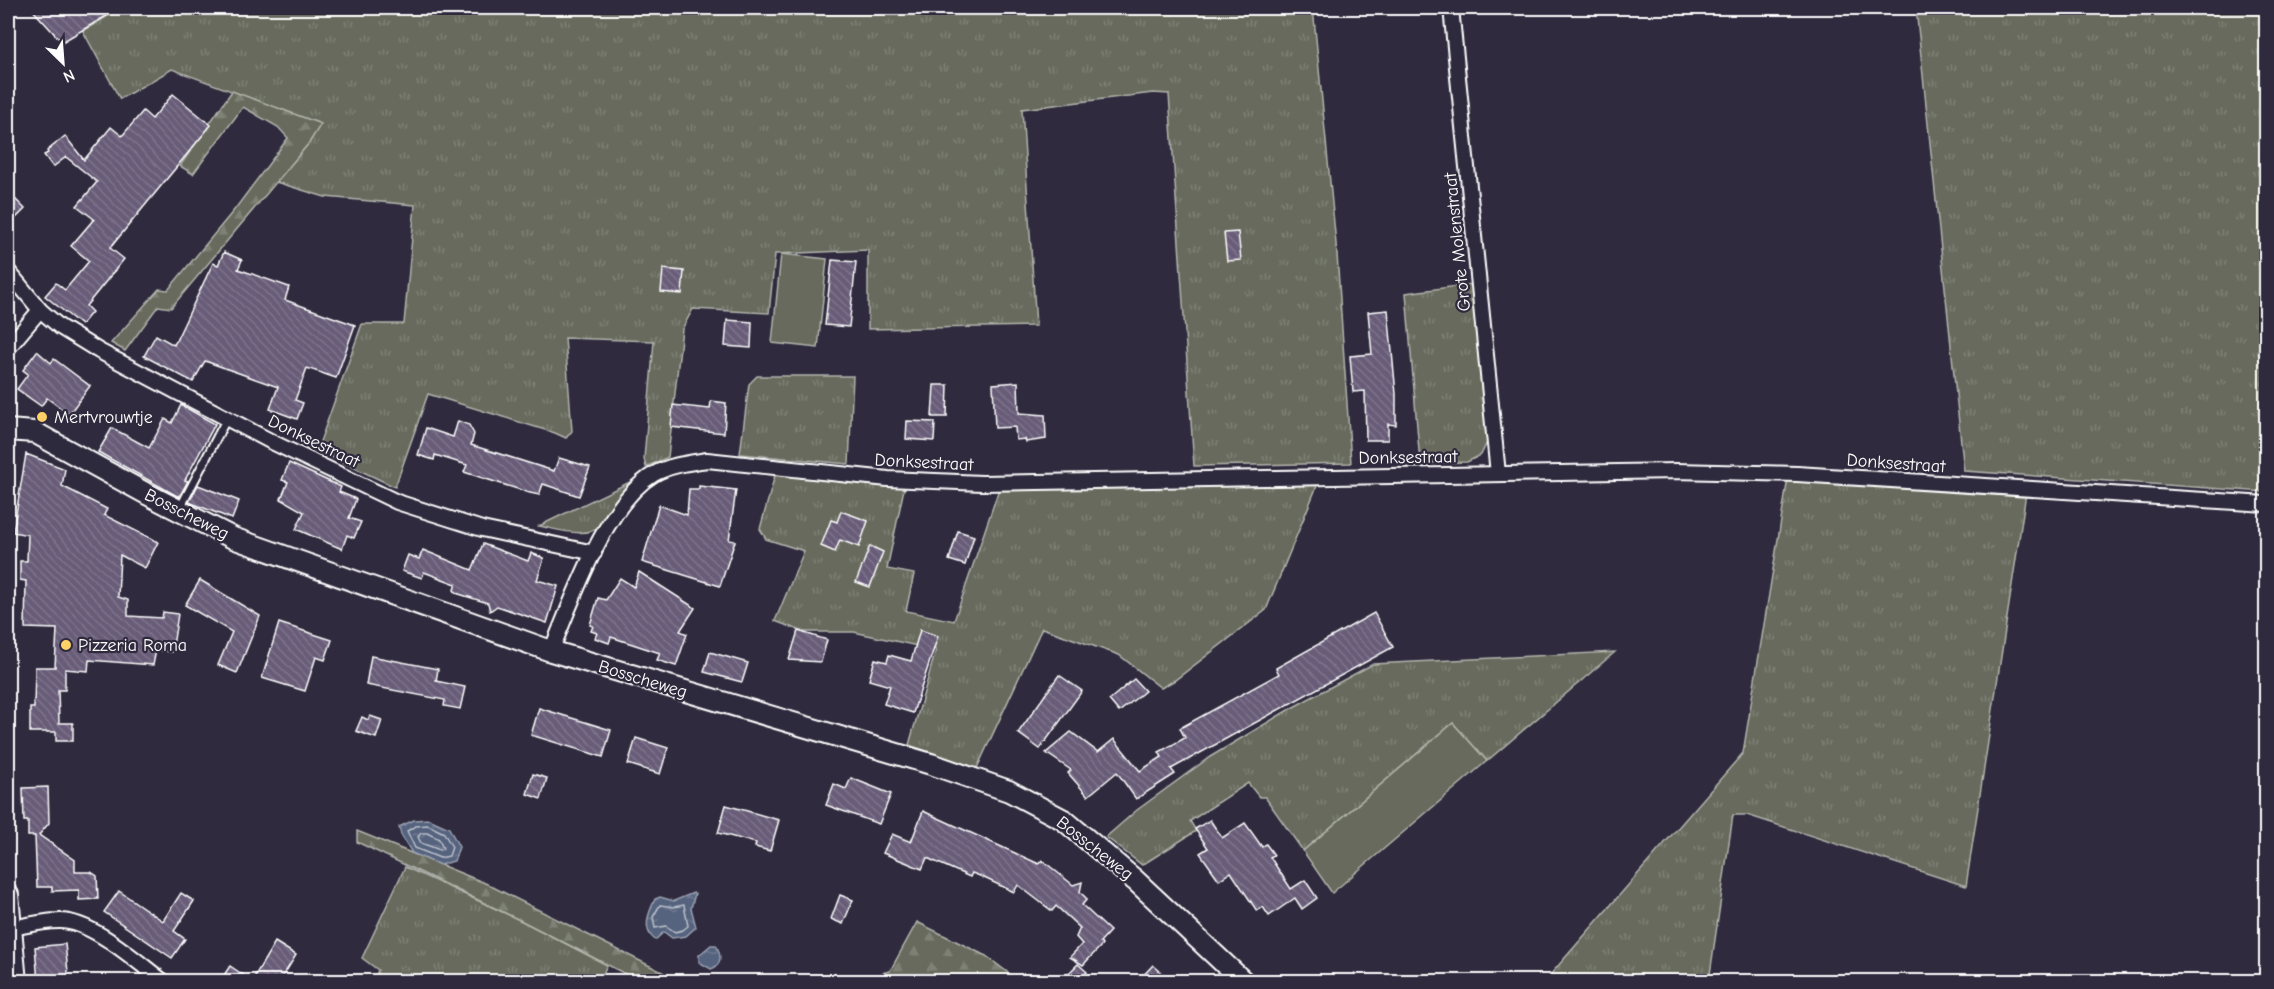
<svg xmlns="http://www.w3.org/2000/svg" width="2274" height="989" font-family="'Comic Neue',sans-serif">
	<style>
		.grass { fill: url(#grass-tufts); stroke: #b3b5ae; stroke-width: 1.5 }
		.forest { fill: url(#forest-firs); stroke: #b3b5ae; stroke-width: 1.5 }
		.pitch { fill: #676b5d; stroke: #b3b5ae; stroke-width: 1.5 }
		.water { fill: url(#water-ripples); stroke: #9aa1b2; stroke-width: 1.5 }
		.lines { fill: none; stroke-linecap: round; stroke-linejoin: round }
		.shore { stroke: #bbc1cb; stroke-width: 1.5 }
		.building { fill: url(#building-back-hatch); stroke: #fff; stroke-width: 1.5 }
		.lane-casing { stroke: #fff; stroke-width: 11 }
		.street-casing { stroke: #fff; stroke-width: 18 }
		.secondary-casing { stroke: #fff; stroke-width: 24 }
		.lane { stroke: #2f2a3d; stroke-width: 7 }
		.street { stroke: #2f2a3d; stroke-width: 14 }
		.secondary { stroke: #2f2a3d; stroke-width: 20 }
		.poi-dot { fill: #ffd166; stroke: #2f2a3d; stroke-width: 2 }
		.labels { text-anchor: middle; stroke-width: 4.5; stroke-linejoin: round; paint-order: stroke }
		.street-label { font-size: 18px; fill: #fff; stroke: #2f2a3d }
		.poi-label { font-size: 18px; fill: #fff; stroke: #2f2a3d; text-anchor: start }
	</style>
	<defs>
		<pattern id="grass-tufts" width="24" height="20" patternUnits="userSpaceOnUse" patternTransform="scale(1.5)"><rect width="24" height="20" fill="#676b5d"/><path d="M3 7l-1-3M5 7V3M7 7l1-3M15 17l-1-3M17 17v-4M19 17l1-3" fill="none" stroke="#7e8175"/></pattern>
		<pattern id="forest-firs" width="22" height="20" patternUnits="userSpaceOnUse" patternTransform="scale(1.5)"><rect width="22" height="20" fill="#676b5d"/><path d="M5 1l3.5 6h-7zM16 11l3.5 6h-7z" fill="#7e8175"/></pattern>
		<pattern id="water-ripples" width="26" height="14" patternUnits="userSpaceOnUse" patternTransform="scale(1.5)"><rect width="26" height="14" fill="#56637e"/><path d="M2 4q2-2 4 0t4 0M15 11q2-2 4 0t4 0" fill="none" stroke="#6f7a91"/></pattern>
		<pattern id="building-back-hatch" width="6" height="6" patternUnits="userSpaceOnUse" patternTransform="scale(1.5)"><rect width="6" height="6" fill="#675b78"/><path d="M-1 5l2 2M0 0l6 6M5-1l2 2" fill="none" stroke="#7e748c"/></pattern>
	</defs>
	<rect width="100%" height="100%" fill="#2f2a3d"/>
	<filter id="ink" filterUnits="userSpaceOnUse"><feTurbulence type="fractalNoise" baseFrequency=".0167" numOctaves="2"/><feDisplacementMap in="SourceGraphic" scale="12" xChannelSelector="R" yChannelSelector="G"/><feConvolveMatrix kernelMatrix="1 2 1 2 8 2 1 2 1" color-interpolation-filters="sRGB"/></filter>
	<g filter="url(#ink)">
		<g class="grass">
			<path d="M 121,8 L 1313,8 L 1337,254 L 1351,463 L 1194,466 L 1169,94 L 1153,93 L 1022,109 L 1036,326 L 868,329 L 868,250 L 775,254 L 769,313 L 693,309 L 682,329 L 668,457 L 646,467 L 644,459 L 654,341 L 565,338 L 572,431 L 566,438 L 555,433 L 428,394 L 395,487 L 317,450 L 362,324 L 404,324 L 415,205 L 325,197 L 276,182 L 309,143 L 320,124 L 172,69 L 120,99 L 83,31 Z"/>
			<path d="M 1916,8 L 2266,8 L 2266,492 L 1964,471 Z"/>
			<path d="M 1472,284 L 1488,440 L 1481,455 L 1467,462 L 1420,463 L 1406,293 Z"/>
			<path d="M 757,376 L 853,376 L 849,464 L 740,454 L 749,384 Z"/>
			<path d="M 775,475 L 905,484 L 887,569 L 914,574 L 906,611 L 954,621 L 1000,486 L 1319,481 L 1266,610 L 1175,680 L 1161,688 L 1119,655 L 1042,628 L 977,768 L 909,745 L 936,650 L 854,632 L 804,632 L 775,621 L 804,551 L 766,539 L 760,529 Z"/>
			<path d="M 1788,478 L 2026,493 L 1966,886 L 1747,815 L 1733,815 L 1709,981 L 1544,982 L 1743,753 Z"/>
			<path d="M 632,481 C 621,493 616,508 606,521 C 591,541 560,530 539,526 Z"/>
			<path d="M 1615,652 L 1487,761 L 1453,723 L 1303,851 L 1265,797 L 1259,797 L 1248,783 L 1190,821 L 1196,831 L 1142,865 L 1106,837 L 1137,810 L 1210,757 L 1290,709 L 1373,664 Z"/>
			<path d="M 405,867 L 524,922 L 607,965 L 600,981 L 374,982 L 378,970 L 362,958 Z"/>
		</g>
		<g class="forest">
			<path d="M 232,91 L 321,124 L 309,143 L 171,308 L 158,306 L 125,351 L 111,343 L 159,289 L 168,290 L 235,209 L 288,138 L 278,127 L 243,107 L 193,174 L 180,166 Z"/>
			<path d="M 357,831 L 485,883 L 680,981 L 639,981 L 524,922 L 357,842 Z"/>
			<path d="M 917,922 L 986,956 L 1019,981 L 878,981 L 882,973 L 890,971 Z"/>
		</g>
		<g class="pitch">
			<path d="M 781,254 L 827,259 L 818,348 L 772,343 Z"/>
			<path d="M 1453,723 L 1487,761 L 1332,893 L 1303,851 Z"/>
		</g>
		<g class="water">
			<path d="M 429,819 L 449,828 L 459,847 L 454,861 L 440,865 L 412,853 L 401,835 L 399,827 L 414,820 Z"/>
			<path d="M 693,893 L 695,894 L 691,908 L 696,927 L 686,936 L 672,938 L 664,932 L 655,940 C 641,929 649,912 655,899 L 660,897 L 674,901 Z"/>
			<path d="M 711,945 L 716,945 C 721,954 723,965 711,969 L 699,962 L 699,955 Z"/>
		</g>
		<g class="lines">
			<g class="shore">
				<path d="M 428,825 L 444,833 L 452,847 L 449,856 L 440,858 L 415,848 L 407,831 L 416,826 Z"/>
				<path d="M 421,833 L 427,833 L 439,839 L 443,849 L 440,850 L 421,843 L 418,837 Z"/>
				<path d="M 660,905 L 674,907 L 684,905 L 688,926 L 683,930 L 675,932 L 666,926 L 655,928 L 653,917 Z"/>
			</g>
		</g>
		<g class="building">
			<path d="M 31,8 L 120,8 L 62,42 Z"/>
			<path d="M 173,94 L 211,125 L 110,248 L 124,259 L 86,306 L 92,312 L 81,325 L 45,296 L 56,283 L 65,290 L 89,261 L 71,246 L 94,219 L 77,206 L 97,182 L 66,157 L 53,167 L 44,155 L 48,153 L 47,151 L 65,136 L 84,160 L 111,127 L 122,136 L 143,111 L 152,119 Z"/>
			<path d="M 8,192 L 25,209 L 8,226 Z"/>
			<path d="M 1238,232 L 1241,260 L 1227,261 L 1224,233 Z"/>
			<path d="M 224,252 L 242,260 L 238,269 L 289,287 L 285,300 L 355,325 L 336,378 L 307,368 L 295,400 L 303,403 L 297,419 L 270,409 L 278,387 L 205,361 L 193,382 L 144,356 L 156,335 L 174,345 L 213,263 L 218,265 Z"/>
			<path d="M 832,260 L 856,262 L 849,327 L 825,325 Z"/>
			<path d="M 663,269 L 684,271 L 682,294 L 661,292 Z"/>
			<path d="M 1388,310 L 1396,394 L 1396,425 L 1388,424 L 1388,440 L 1366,440 L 1365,391 L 1353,392 L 1350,356 L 1372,354 L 1368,312 Z"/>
			<path d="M 727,320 L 752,322 L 751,348 L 725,346 Z"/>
			<path d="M 37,351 L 51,363 L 54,359 L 90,386 L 69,414 L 47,398 L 41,406 L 17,389 L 28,374 L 23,370 Z"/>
			<path d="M 1018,382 L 1019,413 L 1045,415 L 1046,439 L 1026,442 L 1025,439 L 1016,440 L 1015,427 L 995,428 L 993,384 Z"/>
			<path d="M 934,385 L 948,385 L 947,417 L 932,417 Z"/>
			<path d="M 711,401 L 726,403 L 724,433 L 671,427 L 673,405 L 710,409 Z"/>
			<path d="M 181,405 L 215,424 L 185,480 L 188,481 L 179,497 L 98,452 L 112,428 L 149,448 L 165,419 L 172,423 Z"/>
			<path d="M 458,421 L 469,425 L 474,434 L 471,445 L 554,471 L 559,458 L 590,467 L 579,496 L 543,484 L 539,495 L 530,493 L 464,472 L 467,465 L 435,455 L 434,460 L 418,455 L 426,428 L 453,437 Z"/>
			<path d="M 907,421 L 935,422 L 934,441 L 906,439 Z"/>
			<path d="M 26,454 L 65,469 L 62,486 L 107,509 L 104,515 L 158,542 L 145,568 L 120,555 L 118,597 L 128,600 L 128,616 L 162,618 L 163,612 L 178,614 L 172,652 L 156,650 L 153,665 L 89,660 L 88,671 L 65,669 L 65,690 L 58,690 L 59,723 L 73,723 L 73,741 L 56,741 L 56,732 L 30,732 L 30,708 L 34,708 L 35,667 L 55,667 L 57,629 L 25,628 L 26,581 L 20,580 L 20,561 L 27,561 L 28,535 L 13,532 Z"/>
			<path d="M 289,463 L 341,487 L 339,492 L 356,499 L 349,518 L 361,522 L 354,538 L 347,535 L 342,549 L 296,529 L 304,512 L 281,499 L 288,482 L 282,480 Z"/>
			<path d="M 198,485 L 239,501 L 232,519 L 189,502 Z"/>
			<path d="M 699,486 L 736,490 L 729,540 L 735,541 L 720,586 L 642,562 L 659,505 L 687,515 L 689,489 L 699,489 Z"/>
			<path d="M 841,511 L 868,521 L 859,547 L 840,540 L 835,552 L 821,546 L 831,520 L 837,522 Z"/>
			<path d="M 958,531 L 974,536 L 965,565 L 949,560 Z"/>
			<path d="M 483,544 L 528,561 L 531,553 L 544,558 L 537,580 L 558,586 L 547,623 L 497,606 L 490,611 L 488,603 L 456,593 L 454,590 L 456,584 L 424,572 L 422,578 L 402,571 L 408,555 L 419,559 L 423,550 L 472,570 Z"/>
			<path d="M 870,546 L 883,552 L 870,587 L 856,582 Z"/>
			<path d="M 639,572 L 695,608 L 680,631 L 687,634 L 676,666 L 657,660 L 660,653 L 611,637 L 609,643 L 595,638 L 597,633 L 591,631 L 593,626 L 590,625 L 598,598 L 606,600 L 620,578 L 634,587 Z"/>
			<path d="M 200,580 L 260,616 L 237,673 L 218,665 L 232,632 L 185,605 Z"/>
			<path d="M 1374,613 L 1393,647 L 1171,769 L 1175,774 L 1136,799 L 1117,772 L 1088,796 L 1068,773 L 1071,770 L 1046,753 L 1071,732 L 1098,752 L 1114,739 L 1140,771 L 1162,757 L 1159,752 L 1185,738 L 1180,728 L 1279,674 L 1276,668 Z"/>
			<path d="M 279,623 L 332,640 L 325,660 L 316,657 L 305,691 L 262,678 Z"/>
			<path d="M 920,630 L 938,636 L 913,713 L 884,704 L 890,686 L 869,680 L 875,659 L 887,662 L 889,655 L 911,661 Z"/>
			<path d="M 798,631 L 827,640 L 821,662 L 789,660 Z"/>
			<path d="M 710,652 L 748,663 L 742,682 L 704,672 Z"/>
			<path d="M 371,656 L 438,669 L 436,681 L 465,687 L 460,709 L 444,706 L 445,700 L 366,685 Z"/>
			<path d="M 1059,675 L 1082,691 L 1040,749 L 1018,733 Z"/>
			<path d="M 1134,679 L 1145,691 L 1119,712 L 1109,700 Z"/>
			<path d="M 539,708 L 611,730 L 603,757 L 531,735 Z"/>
			<path d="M 370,716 L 382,720 L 376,738 L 356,731 L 362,717 L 368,720 Z"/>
			<path d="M 636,738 L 668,748 L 660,774 L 628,764 Z"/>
			<path d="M 533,774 L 547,778 L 541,799 L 527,794 Z"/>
			<path d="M 851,778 L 891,794 L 879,824 L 826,805 L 834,784 L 846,789 Z"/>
			<path d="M 48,787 L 49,823 L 39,835 L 75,860 L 75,872 L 91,872 L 97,876 L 98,899 L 79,900 L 79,890 L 52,891 L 52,887 L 37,887 L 35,836 L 28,836 L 28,821 L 24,821 L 23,788 Z"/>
			<path d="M 726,805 L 779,820 L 770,851 L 755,847 L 756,843 L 718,833 Z"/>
			<path d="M 923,811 L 1039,864 L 1042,860 L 1073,885 L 1082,882 L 1080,892 L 1087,899 L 1082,905 L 1110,931 L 1100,942 L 1102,945 L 1083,965 L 1070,957 L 1082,944 L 1076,937 L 1080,928 L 1056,906 L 1052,911 L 1018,885 L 1014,892 L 980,876 L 972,873 L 970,877 L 927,858 L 922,869 L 883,853 L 892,834 L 911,842 Z"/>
			<path d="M 1210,820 L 1222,838 L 1245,823 L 1262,847 L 1266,844 L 1274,855 L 1270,857 L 1291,889 L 1305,880 L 1317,898 L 1302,909 L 1295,898 L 1269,916 L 1263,907 L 1257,911 L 1231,872 L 1219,880 L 1200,853 L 1208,848 L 1195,829 Z"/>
			<path d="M 119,891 L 163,921 L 181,893 L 194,901 L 174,931 L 185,939 L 172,958 L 104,912 Z"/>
			<path d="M 840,895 L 853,900 L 843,924 L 831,919 Z"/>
			<path d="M 275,942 L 296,955 L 280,981 L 220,981 L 230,966 L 252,981 Z"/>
			<path d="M 65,944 L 69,981 L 38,981 L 35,947 Z"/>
			<path d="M 1078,964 L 1087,972 L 1079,981 L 1061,981 Z"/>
			<path d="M 1153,965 L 1171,981 L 1138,981 Z"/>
		</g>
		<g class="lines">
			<defs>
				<path id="lane" d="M 180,508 L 227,418"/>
				<g id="street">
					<path d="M 1451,8 L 1498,474"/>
					<path d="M 8,271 L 40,310 L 60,327 L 99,351 L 272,442 L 397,502 L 482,529 L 594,553"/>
					<path d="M 8,348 L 40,310"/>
					<path d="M 551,651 C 573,600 605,503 654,474 C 670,465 689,463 707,460 L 888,479 L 982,483 L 1676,471 L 1797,474 L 2266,504"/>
					<path d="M 8,929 C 24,926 42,921 59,921 C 92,920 137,962 164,982"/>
				</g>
				<g id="secondary">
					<path d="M 8,430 L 34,432 L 147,494 L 233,538 L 551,651 L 931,764 L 1009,791 L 1064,820 L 1136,881 L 1244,982"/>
					<path d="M 8,895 L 16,982"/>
				</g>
			</defs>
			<use href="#lane" class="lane-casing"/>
			<use href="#street" class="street-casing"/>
			<use href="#secondary" class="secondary-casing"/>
			<use href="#lane" class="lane"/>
			<use href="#street" class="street"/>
			<use href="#secondary" class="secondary"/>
		</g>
	</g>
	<g class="poi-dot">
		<circle cx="42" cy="417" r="6"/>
		<circle cx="66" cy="645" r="6"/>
	</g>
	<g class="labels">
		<g class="street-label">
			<text transform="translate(1457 242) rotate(-96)" y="6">Grote Molenstraat</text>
			<text transform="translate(314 441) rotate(26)" y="6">Donksestraat</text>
			<text transform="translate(1408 457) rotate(-1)" y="6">Donksestraat</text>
			<text transform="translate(924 462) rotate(3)" y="6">Donksestraat</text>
			<text transform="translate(1896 463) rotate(4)" y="6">Donksestraat</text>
			<text transform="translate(187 514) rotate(27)" y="6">Bosscheweg</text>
			<text transform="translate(643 679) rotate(17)" y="6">Bosscheweg</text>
			<text transform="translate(1095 848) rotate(38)" y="6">Bosscheweg</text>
		</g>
		<g class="poi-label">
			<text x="54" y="423">Mertvrouwtje</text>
			<text x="78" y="651">Pizzeria Roma</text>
		</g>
	</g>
	<rect width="2274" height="989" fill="none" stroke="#2f2a3d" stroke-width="30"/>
	<rect x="15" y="15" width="2244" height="959" fill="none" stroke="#fff" stroke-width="2" filter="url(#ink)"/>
	<g transform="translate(63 63) rotate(155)" stroke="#2f2a3d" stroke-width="4.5" paint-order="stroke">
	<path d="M0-4.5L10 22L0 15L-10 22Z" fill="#ffffff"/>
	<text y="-9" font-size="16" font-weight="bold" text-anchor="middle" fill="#ffffff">N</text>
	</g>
</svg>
